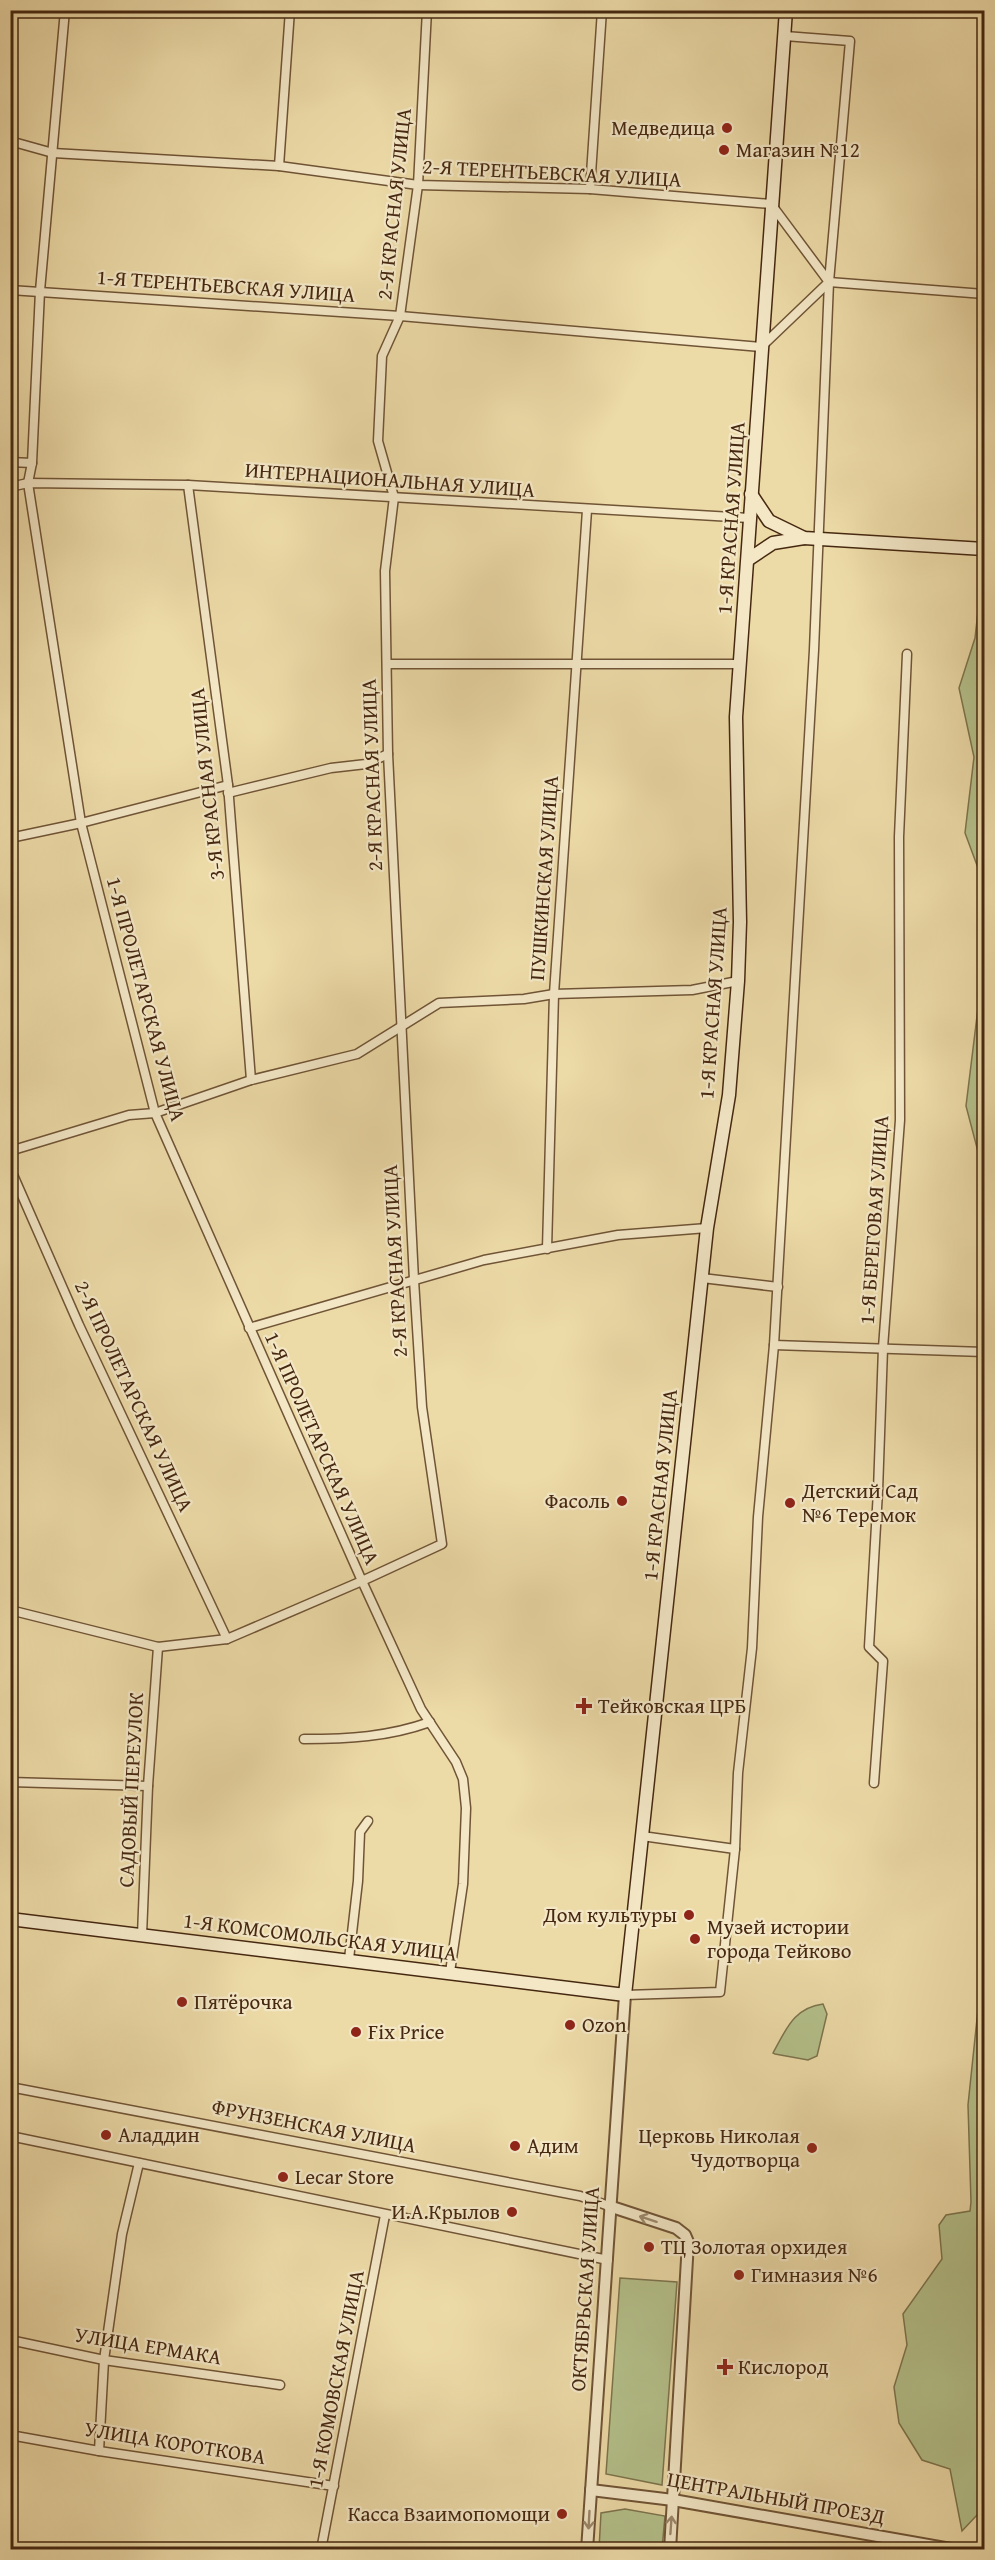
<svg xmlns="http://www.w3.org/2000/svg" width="995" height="2560" font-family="'Gentium Book Plus',serif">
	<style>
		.green { fill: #b4c08a; stroke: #7d744e; stroke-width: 1.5 }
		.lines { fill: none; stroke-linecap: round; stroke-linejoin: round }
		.minor-casing { stroke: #705436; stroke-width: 11 }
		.tertiary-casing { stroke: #705436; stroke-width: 14 }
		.secondary-casing { stroke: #462811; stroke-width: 15 }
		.minor { stroke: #f3e7c6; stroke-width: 8 }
		.tertiary { stroke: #f3e7c6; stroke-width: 10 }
		.secondary { stroke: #f3e7c6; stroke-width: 12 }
		.oneway { stroke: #9c886c }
		.poi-dot { fill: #8f2418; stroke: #f3e7c6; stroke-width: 2 }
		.labels { text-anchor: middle; stroke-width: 4.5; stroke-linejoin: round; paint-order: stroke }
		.poi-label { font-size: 21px; fill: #462811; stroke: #f3e7c6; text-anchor: start }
		.street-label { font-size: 21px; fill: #462811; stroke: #f3e7c6 }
	</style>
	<rect width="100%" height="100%" fill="#ecdaa7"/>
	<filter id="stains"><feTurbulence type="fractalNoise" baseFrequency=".00333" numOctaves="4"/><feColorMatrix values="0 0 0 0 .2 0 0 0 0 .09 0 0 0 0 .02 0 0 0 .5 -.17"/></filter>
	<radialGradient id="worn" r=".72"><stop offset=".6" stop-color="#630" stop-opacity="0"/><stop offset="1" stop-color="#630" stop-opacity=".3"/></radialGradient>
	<g class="green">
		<path d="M 984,578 L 984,919 L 978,868 L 965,833 L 974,757 L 959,688 L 975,638 L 981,585 Z"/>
		<path d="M 984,959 L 984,1170 L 982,1167 L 966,1106 Z"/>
		<path d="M 984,1952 L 984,2448 L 978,2514 L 962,2531 L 950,2469 L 922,2460 L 899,2423 L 894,2387 L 907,2345 L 903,2314 L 942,2259 L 939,2225 L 946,2215 L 970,2211 L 971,2202 L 968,2105 Z"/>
		<path d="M 823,2004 L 827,2014 L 817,2056 L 808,2060 L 775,2054 L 773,2053 C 786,2030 793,2008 823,2004 Z"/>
		<path d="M 620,2278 L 677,2282 L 662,2485 L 606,2474 Z"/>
		<path d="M 625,2509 L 665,2516 L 662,2549 L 599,2549 L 601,2513 Z"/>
	</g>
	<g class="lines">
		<defs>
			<g id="minor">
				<path d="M 65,10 L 40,291 L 32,463 L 28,483 L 81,823 L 155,1113 L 362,1581 L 421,1709 L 456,1762 L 463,1779 L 466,1808 L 463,1884 L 450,1972"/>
				<path d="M 10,141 L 53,153 L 279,166 L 418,185 L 590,189 L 771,204 L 829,282 L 984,294"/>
				<path d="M 279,166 L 290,10"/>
				<path d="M 590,189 L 602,10"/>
				<path d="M 10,290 L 400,316 L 761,347 L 829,282"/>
				<path d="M 10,462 L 32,463"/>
				<path d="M 188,485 L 228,785 L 251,1080"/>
				<path d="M 10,487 L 28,483 L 188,485 L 749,518"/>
				<path d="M 387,664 L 740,664"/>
				<path d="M 228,793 L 331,768 L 366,764 L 388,754"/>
				<path d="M 10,838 L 81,823 L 228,785"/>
				<path d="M 10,1151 L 129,1115 L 155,1113 L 251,1080 L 357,1054 L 439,1003 L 524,999 L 554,994 L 692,990 L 738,981"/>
				<path d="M 10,1168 L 79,1325 L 227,1639"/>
				<path d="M 547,1249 L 554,994 L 587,510"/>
				<path d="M 702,1278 L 778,1287"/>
				<path d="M 249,1328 L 484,1260 L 618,1235 L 707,1228"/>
				<path d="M 774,1345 L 984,1352"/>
				<path d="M 10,1610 L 158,1647 L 227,1639 L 362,1581 L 442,1544 L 422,1407 L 414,1280 L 388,754 L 385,571 L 394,497 L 378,441 L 382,356 L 400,316 L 418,185 L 427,10"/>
				<path d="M 304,1739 C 348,1739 388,1737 430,1722"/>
				<path d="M 10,1782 L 148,1786"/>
				<path d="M 874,1783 L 883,1661 L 869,1647 L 878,1491 L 883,1348 L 900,1120 L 899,837 L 907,654"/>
				<path d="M 642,1836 L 735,1849"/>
				<path d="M 142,1935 L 148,1786 L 158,1647"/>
				<path d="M 349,1959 L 358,1881 L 360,1832 L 368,1821"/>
				<path d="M 625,1995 L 720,1992 L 735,1849 L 738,1773 L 752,1648 L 758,1517 L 774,1345 L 814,650 L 829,282 L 850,41 L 785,36"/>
				<path d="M 10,2087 L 580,2196 L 609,2206"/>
				<path d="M 10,2136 L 608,2260"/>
				<path d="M 10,2340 L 104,2360 L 280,2385"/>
				<path d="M 10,2435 L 99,2451 L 334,2486"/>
				<path d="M 99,2451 L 104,2360 L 122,2234 L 139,2163"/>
				<path d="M 321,2550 L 385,2215"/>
			</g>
			<g id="tertiary">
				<path d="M 609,2206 L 676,2228 L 685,2235 L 688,2242 L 670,2550"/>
				<path d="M 591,2490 L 673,2500 L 957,2550"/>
				<path d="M 587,2550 L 625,1995"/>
			</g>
			<g id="secondary">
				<path d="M 751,494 L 769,521 L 804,538 L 984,549"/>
				<path d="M 749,559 L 773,543 L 804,538"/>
				<path d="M 10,1919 L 625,1995 L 707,1228 L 729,1095 L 738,981 L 740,922 L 736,717 L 786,10"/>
			</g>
		</defs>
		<use href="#minor" class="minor-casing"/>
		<use href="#tertiary" class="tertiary-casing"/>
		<use href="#secondary" class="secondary-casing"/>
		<use href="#minor" class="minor"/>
		<use href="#tertiary" class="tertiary"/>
		<use href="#secondary" class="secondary"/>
	</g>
	<defs><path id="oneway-shaft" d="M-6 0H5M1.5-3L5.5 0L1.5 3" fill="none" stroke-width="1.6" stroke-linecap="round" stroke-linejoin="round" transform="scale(1.5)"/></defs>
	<g class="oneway">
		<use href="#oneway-shaft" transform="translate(648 2219) rotate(-162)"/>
		<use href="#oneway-shaft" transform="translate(589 2520) rotate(93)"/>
		<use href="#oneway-shaft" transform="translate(671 2525) rotate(-86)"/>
	</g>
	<g class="poi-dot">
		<circle cx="727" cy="128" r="6"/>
		<circle cx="724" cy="150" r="6"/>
		<circle cx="622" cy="1501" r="6"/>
		<circle cx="790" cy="1503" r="6"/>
		<path d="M581 1697h6v6h6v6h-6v6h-6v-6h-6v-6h6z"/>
		<circle cx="689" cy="1915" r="6"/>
		<circle cx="695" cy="1939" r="6"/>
		<circle cx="182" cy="2002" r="6"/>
		<circle cx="570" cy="2025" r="6"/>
		<circle cx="356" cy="2032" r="6"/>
		<circle cx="106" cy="2135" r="6"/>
		<circle cx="515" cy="2146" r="6"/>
		<circle cx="812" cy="2148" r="6"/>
		<circle cx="283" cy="2177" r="6"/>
		<circle cx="512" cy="2212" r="6"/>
		<circle cx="649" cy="2247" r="6"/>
		<circle cx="739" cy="2275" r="6"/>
		<path d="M722 2358h6v6h6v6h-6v6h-6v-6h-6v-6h6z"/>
		<circle cx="562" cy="2514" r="6"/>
	</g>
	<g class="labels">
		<g class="poi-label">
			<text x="715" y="135" text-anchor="end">Медведица</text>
			<text x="736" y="157">Магазин №12</text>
			<text x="802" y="1498">Детский Сад<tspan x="802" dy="24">№6 Теремок</tspan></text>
			<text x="610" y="1508" text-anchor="end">Фасоль</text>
			<text x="598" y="1713">Тейковская ЦРБ</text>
			<text x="677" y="1922" text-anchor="end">Дом культуры</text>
			<text x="707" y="1934">Музей истории<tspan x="707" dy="24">города Тейково</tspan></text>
			<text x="194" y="2009">Пятёрочка</text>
			<text x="582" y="2032">Ozon</text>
			<text x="368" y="2039">Fix Price</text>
			<text x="118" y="2142">Аладдин</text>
			<text x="800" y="2143" text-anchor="end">Церковь Николая<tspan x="800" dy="24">Чудотворца</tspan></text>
			<text x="527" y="2153">Адим</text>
			<text x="295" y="2184">Lecar Store</text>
			<text x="500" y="2219" text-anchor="end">И.А.Крылов</text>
			<text x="661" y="2254">ТЦ Золотая орхидея</text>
			<text x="751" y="2282">Гимназия №6</text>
			<text x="738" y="2374">Кислород</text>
			<text x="550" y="2521" text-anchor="end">Касса Взаимопомощи</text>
		</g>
		<g class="street-label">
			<text transform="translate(552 173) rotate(3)" y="7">2-Я ТЕРЕНТЬЕВСКАЯ УЛИЦА</text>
			<text transform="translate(394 204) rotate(-84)" y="7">2-Я КРАСНАЯ УЛИЦА</text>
			<text transform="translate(226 286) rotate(4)" y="7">1-Я ТЕРЕНТЬЕВСКАЯ УЛИЦА</text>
			<text transform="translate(390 480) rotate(4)" y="7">ИНТЕРНАЦИОНАЛЬНАЯ УЛИЦА</text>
			<text transform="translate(731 518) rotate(-86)" y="7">1-Я КРАСНАЯ УЛИЦА</text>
			<text transform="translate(372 775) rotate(-92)" y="7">2-Я КРАСНАЯ УЛИЦА</text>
			<text transform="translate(207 784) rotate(-96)" y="7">3-Я КРАСНАЯ УЛИЦА</text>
			<text transform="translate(544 878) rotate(-86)" y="7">ПУШКИНСКАЯ УЛИЦА</text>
			<text transform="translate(146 999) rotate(75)" y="7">1-Я ПРОЛЕТАРСКАЯ УЛИЦА</text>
			<text transform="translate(713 1003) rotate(-86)" y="7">1-Я КРАСНАЯ УЛИЦА</text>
			<text transform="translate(874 1220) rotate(-86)" y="7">1-Я БЕРЕГОВАЯ УЛИЦА</text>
			<text transform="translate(395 1261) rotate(-93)" y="7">2-Я КРАСНАЯ УЛИЦА</text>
			<text transform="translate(134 1396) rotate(65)" y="7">2-Я ПРОЛЕТАРСКАЯ УЛИЦА</text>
			<text transform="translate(322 1448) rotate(66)" y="7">1-Я ПРОЛЕТАРСКАЯ УЛИЦА</text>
			<text transform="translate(660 1485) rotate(-84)" y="7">1-Я КРАСНАЯ УЛИЦА</text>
			<text transform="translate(131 1790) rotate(-87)" y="7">САДОВЫЙ ПЕРЕУЛОК</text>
			<text transform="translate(320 1937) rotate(7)" y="7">1-Я КОМСОМОЛЬСКАЯ УЛИЦА</text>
			<text transform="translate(314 2126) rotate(11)" y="7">ФРУНЗЕНСКАЯ УЛИЦА</text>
			<text transform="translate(585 2289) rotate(-86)" y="7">ОКТЯБРЬСКАЯ УЛИЦА</text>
			<text transform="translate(148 2346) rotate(9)" y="7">УЛИЦА ЕРМАКА</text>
			<text transform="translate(336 2379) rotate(-79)" y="7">1-Я КОМОВСКАЯ УЛИЦА</text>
			<text transform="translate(175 2443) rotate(9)" y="7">УЛИЦА КОРОТКОВА</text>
			<text transform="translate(776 2498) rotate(10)" y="7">ЦЕНТРАЛЬНЫЙ ПРОЕЗД</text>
		</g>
	</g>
	<rect width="995" height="2560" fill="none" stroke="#ecdaa7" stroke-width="36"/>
	<rect x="12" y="12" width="971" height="2536" fill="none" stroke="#462811" stroke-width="3"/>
	<rect x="18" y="18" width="959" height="2524" fill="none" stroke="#462811" stroke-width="1.5"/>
	<rect width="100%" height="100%" filter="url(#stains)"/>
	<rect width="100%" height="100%" fill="url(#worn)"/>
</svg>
